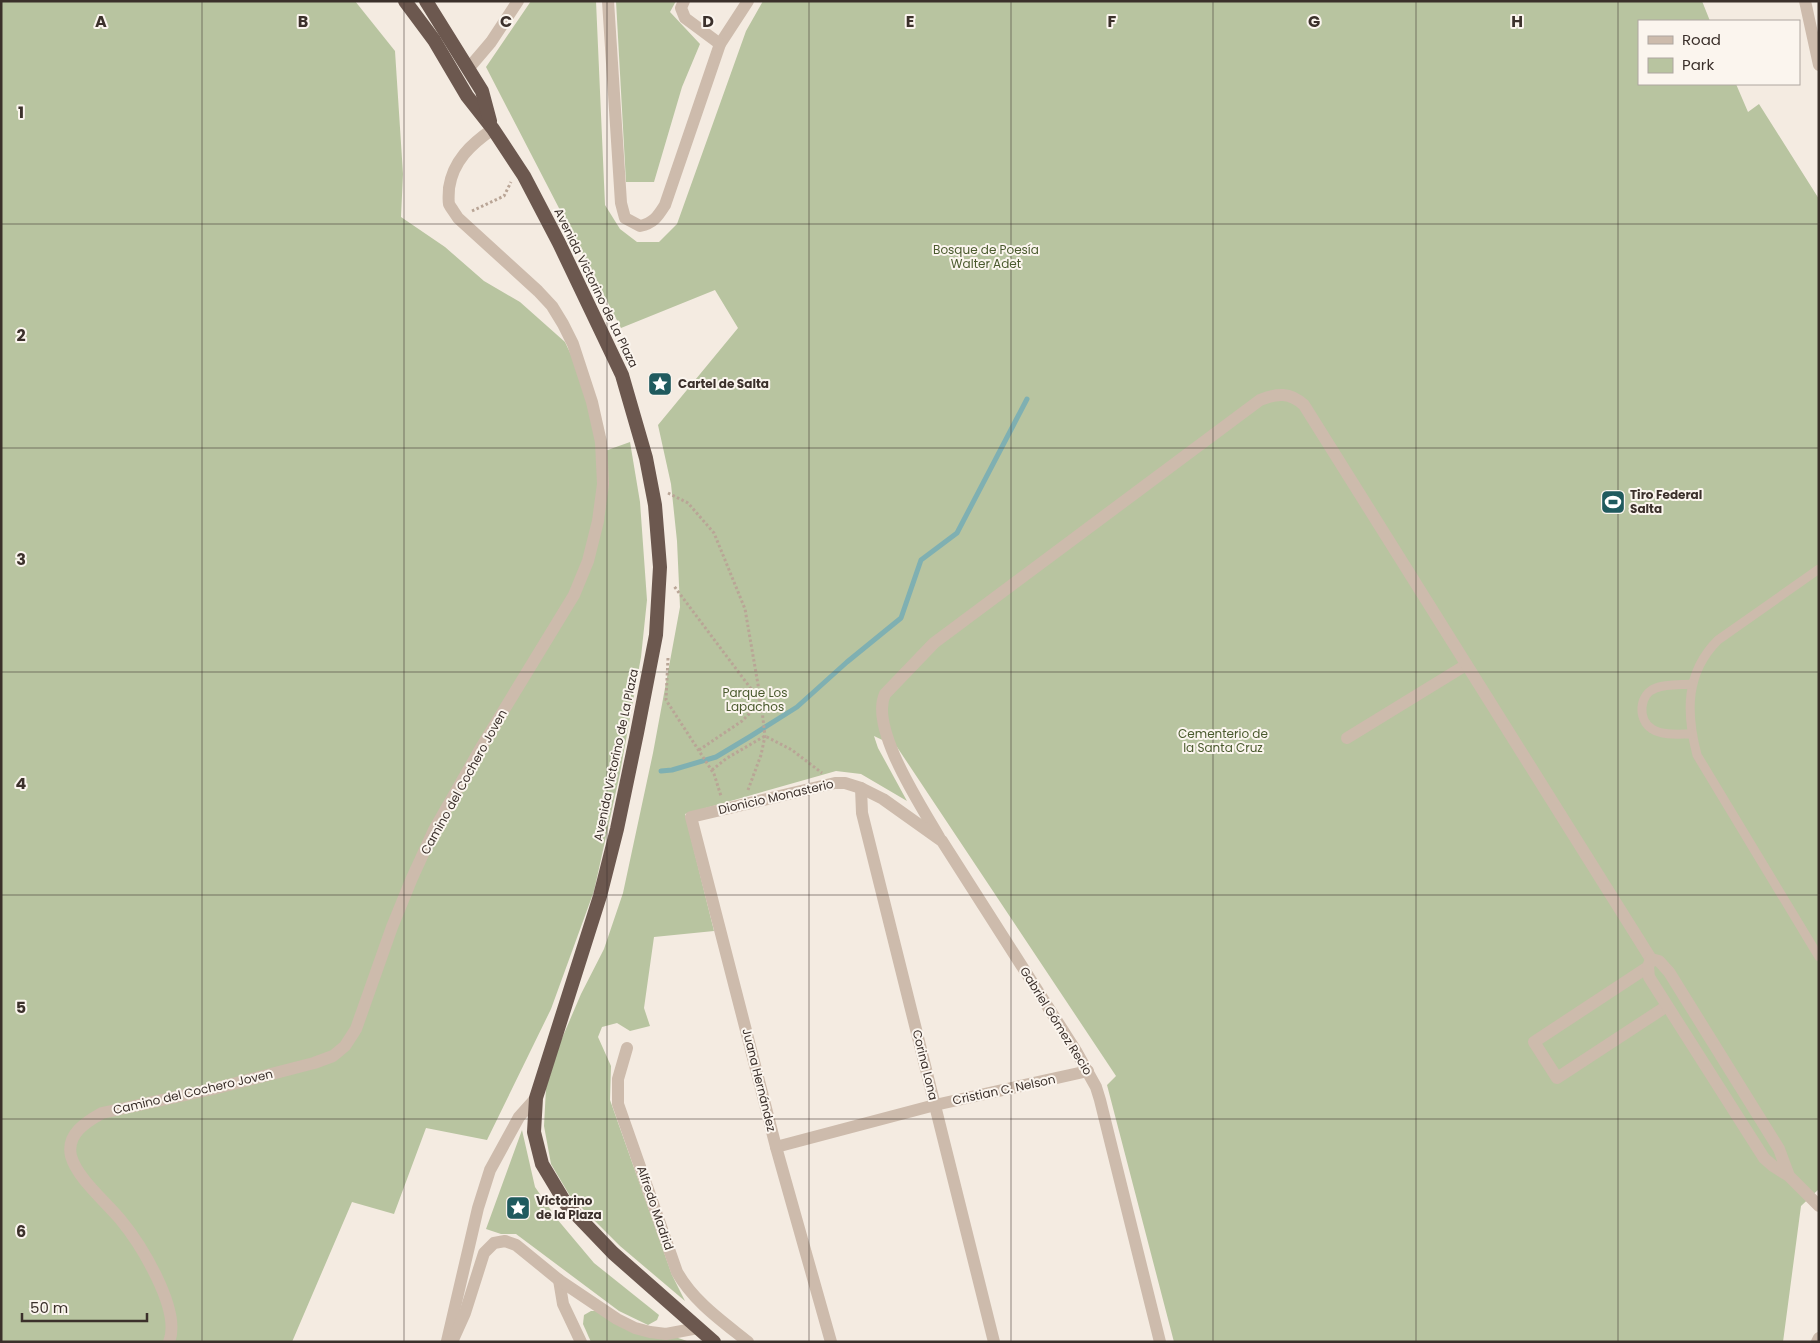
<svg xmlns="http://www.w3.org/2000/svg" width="1820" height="1343" font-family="Poppins,sans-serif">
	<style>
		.green { fill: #b8c4a0 }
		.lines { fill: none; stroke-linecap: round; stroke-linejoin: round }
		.stream { stroke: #7fb0b2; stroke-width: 5 }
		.path { stroke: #b9a596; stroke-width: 3; stroke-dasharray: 2.5 2.5; stroke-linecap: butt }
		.service { stroke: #cdbbac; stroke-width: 9 }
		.minor { stroke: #cdbbac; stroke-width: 12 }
		.tertiary { stroke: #cdbbac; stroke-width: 12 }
		.trunk { stroke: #6c584f; stroke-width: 14 }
		.grid { fill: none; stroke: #3b302b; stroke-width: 1; stroke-opacity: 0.55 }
		.labels { text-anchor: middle; stroke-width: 4; stroke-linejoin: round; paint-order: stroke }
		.park-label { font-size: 12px; fill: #4a5a2e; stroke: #fbf5ee }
		.street-label { font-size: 12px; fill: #3b302b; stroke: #fbf5ee }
		.poi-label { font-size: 12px; font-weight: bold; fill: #3b302b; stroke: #fbf5ee; text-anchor: start }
		.grid-label { font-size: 16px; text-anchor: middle; font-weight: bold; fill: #3b302b; stroke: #fbf5ee; stroke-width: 4; stroke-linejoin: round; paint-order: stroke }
	</style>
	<rect width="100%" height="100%" fill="#f4ebe1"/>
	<g class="green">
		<path d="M 1,1 L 355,1 L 395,51 L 403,174 L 401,217 L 445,247 L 484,281 L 520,302 L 565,342 L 580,374 L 605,451 L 630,442 L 640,502 L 647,600 L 641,657 L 620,773 L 594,891 L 551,1009 L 487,1140 L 426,1128 L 394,1214 L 352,1202 L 292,1342 L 1,1342 Z"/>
		<path d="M 531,1 L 596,1 L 605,205 L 620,229 L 637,242 L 659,242 L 677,224 L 746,31 L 763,1 L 1702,1 L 1710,21 L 1639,21 L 1639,84 L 1736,84 L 1748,112 L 1759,104 L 1819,199 L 1819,1189 L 1801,1206 L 1783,1342 L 1174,1342 L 1107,1085 L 1116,1076 L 897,747 L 874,736 L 878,748 L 907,801 L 861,774 L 836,771 L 685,814 L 714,931 L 654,937 L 644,1008 L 650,1026 L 630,1031 L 617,1023 L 602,1027 L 598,1037 L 611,1066 L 610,1100 L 672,1275 L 685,1301 L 620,1246 L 570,1196 L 551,1164 L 544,1126 L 546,1088 L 560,1043 L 581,994 L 604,949 L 623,893 L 653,753 L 680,607 L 677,541 L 671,484 L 658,425 L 738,328 L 715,290 L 621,328 L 486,67 Z"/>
		<path d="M 616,1 L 676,1 L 670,12 L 700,44 L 682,87 L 654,182 L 626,182 Z"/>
		<path d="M 522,1130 L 535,1187 L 557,1219 L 594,1263 L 659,1315 L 657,1320 L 648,1325 L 619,1311 L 516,1234 L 501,1234 L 486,1229 Z"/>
		<path d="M 591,1311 L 598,1311 L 690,1342 L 591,1342 L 583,1324 L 584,1315 Z"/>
	</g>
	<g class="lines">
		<path class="stream" d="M 661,771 L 672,770 L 716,757 L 751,736 L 797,707 L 847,662 L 901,618 L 921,560 L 957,533 L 1027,399"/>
		<g class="path">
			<path d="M 472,211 L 504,196 L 511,182"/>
			<path d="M 668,493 L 688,503 L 714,533 L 745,609 L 761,702 L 674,586"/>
			<path d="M 668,658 L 666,700 L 714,774 L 721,796"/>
			<path d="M 699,750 L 742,721 L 760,703"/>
			<path d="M 712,770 L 727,758 L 765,736 L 792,750 L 822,773"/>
			<path d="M 748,790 L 761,755 L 765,736 L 761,702"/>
		</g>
		<g class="service">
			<path d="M 1819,569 L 1718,640 C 1685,673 1686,713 1697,755 L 1819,957"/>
			<path d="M 1691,734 C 1680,734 1663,736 1652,729 C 1637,719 1639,694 1656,688 C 1666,684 1681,685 1692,684"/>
		</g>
		<g class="minor">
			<path d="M 608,1 L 621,203 L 625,218 L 640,226 C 654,223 658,216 665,205 L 720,44 L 748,1"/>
			<path d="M 684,1 L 681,8 L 685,18 L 720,44"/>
			<path d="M 1805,1 L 1819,65"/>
			<path d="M 468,69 L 491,42 L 518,1"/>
			<path d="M 1347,738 L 1466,665"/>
			<path d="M 861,788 L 862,813 L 994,1342"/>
			<path d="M 939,837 C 922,807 869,728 885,694 L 934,643 L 1260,400 C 1277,393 1290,392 1304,405 L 1651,959"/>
			<path d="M 1648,967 L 1534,1042 L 1557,1078 L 1667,1006"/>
			<path d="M 627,1048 L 618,1079 L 618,1104 L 677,1272 C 694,1302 722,1321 748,1342"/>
			<path d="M 776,1147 L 935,1105 L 1088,1071"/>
			<path d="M 1789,1176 L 1779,1149 L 1669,972 L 1659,961 L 1651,959 L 1648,967 L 1649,977 L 1764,1158 L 1773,1166 L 1789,1176 L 1819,1206"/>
			<path d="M 559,1280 L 563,1304 L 581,1342"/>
			<path d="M 447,1341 L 478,1208 L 490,1170 L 519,1117 L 536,1098"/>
			<path d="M 452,1342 L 465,1313 L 484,1253 L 494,1243 L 505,1241 L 516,1245 L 559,1280 L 617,1319 L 635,1328 L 650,1332 L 666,1334 L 698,1328"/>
			<path d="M 831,1342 L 776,1147 L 691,817 L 835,783 L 845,783 L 861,788 L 883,799 L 942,841 L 1076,1051 L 1096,1087 L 1100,1100 L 1160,1342"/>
		</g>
		<g class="tertiary">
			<path d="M 169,1342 C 182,1310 140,1243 120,1219 C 105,1201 77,1178 71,1156 C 66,1134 86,1122 102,1113 L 213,1089 L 314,1063 L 333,1056 L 345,1046 L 356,1029 L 392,927 L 412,878 L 434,830 L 482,746 L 574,595 L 588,561 L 598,521 L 603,484 L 601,442 L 592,402 L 573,344 L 563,324 L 552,306 L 538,291 L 458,218 C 455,213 451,208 449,204 C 448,199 449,193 449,188 C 453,161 471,144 493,129"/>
			<path d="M 1817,1342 L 1819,1338"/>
		</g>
		<g class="trunk">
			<path d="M 405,1 L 434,40 L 467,96 L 493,129 L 524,176 L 559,243 L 622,375 L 646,458 L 655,505 L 660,567 L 656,635 L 637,733 L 617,829 L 600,896 L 536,1098 L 534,1132 L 542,1164 L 566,1204 L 613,1253 L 714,1342"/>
			<path d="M 426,1 L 482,91 L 490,121"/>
		</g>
	</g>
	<path class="grid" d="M 202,1 L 202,1342M 404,1 L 404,1342M 607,1 L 607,1342M 809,1 L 809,1342M 1011,1 L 1011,1342M 1213,1 L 1213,1342M 1416,1 L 1416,1342M 1618,1 L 1618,1342M 1,224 L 1819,224M 1,448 L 1819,448M 1,672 L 1819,672M 1,895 L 1819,895M 1,1119 L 1819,1119"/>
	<defs>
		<symbol id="sight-square" viewBox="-11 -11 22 22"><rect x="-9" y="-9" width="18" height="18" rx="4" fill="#1f5a5e" stroke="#fbf5ee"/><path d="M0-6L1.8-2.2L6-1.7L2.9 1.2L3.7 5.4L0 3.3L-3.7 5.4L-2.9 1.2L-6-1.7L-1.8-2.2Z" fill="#fff"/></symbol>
		<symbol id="stadium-square" viewBox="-11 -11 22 22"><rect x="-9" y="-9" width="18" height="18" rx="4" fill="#1f5a5e" stroke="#fbf5ee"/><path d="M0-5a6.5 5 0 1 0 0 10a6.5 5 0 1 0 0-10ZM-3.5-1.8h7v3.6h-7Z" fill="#fff"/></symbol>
	</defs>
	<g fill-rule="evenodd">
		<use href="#sight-square" x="646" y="370" width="28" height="28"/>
		<use href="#stadium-square" x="1599" y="488" width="28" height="28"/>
		<use href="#sight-square" x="504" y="1194" width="28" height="28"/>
	</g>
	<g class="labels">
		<g class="park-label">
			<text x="986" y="254">Bosque de Poesía<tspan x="986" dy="14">Walter Adet</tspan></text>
			<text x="755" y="697">Parque Los<tspan x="755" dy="14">Lapachos</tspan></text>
			<text x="1223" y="738">Cementerio de<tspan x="1223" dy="14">la Santa Cruz</tspan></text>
		</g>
		<g class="street-label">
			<text transform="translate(596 288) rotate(64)" y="4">Avenida Victorino de La Plaza</text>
			<text transform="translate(616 755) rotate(-78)" y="4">Avenida Victorino de La Plaza</text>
			<text transform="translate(464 782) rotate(-61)" y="4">Camino del Cochero Joven</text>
			<text transform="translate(776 797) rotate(-13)" y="4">Dionicio Monasterio</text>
			<text transform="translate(1056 1021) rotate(58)" y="4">Gabriel Gómez Recio</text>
			<text transform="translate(925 1065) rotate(76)" y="4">Corina Lona</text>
			<text transform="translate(759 1080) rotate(76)" y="4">Juana Hernández</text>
			<text transform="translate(1004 1090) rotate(-12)" y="4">Cristian C. Nelson</text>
			<text transform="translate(193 1092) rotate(-13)" y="4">Camino del Cochero Joven</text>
			<text transform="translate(655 1208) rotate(71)" y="4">Alfredo Madrid</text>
		</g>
		<g class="poi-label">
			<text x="678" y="388">Cartel de Salta</text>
			<text x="1630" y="499">Tiro Federal<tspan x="1630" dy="14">Salta</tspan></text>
			<text x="536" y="1205">Victorino<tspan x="536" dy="14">de la Plaza</tspan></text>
		</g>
	</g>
	<g class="grid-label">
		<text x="101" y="27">A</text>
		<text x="303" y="27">B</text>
		<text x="506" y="27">C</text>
		<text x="708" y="27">D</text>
		<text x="910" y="27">E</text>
		<text x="1112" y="27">F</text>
		<text x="1314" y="27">G</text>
		<text x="1517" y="27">H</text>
		<text x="21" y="118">1</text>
		<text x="21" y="341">2</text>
		<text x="21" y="565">3</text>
		<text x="21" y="789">4</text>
		<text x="21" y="1013">5</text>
		<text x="21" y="1237">6</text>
	</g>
	<rect width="1820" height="1343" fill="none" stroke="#3b302b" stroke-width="5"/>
	<rect x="1638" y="20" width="162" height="65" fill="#fbf5ee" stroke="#aea6a0"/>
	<rect x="1648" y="36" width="25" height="8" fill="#cdbbac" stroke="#aea6a0"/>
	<text x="1682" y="45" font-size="15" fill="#3b302b">Road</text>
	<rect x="1648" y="58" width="25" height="15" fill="#b8c4a0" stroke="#aea6a0"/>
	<text x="1682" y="70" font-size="15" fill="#3b302b">Park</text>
	<path d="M22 1313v8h125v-8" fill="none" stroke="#3b302b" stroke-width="2.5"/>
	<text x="30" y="1313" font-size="15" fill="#3b302b" stroke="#fbf5ee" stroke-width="4" paint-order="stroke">50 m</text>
</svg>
